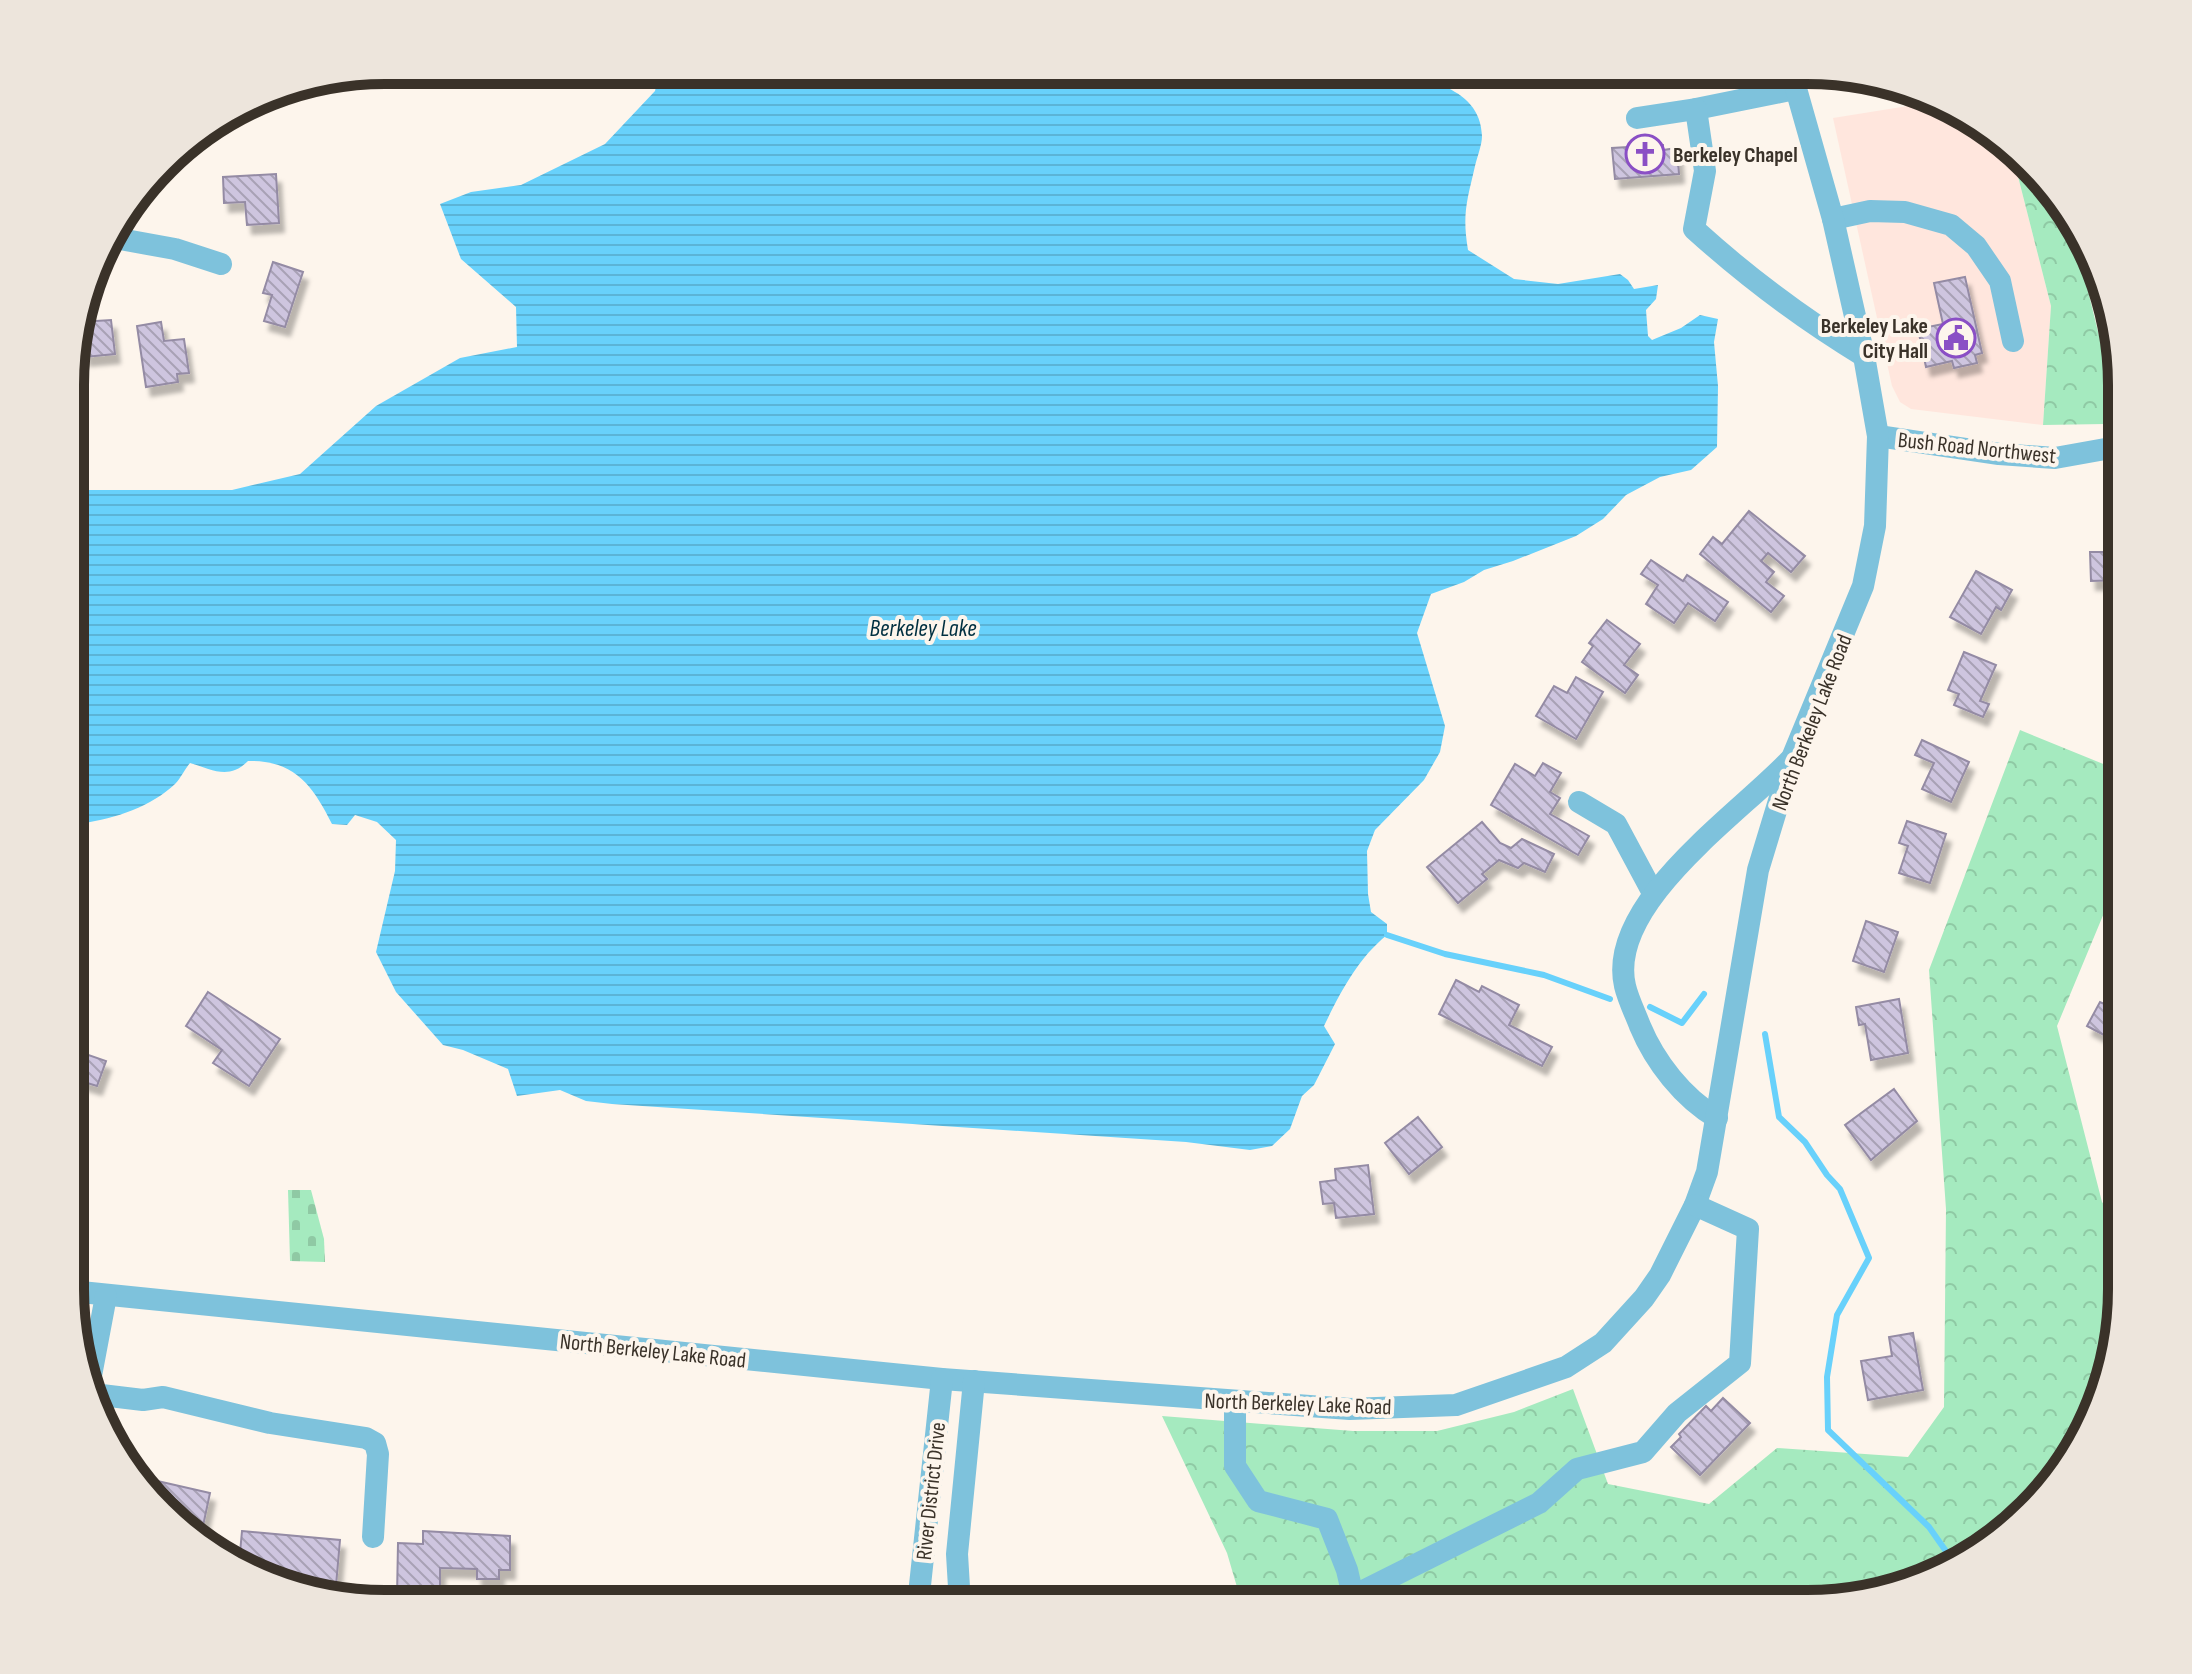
<svg xmlns="http://www.w3.org/2000/svg" width="2192" height="1674" font-family="'Sofia Sans Condensed',sans-serif">
	<style>
		.commercial { fill: #ffe6dd }
		.forest { fill: url(#forest-crowns) }
		.cemetery { fill: url(#cemetery-stones) }
		.water { fill: url(#water-rules) }
		.lines { fill: none; stroke-linecap: round; stroke-linejoin: round }
		.stream { stroke: #68d1fb; stroke-width: 6 }
		.building { fill: url(#building-back-hatch); stroke: #948ba4; stroke-width: 2; filter: url(#shadow) }
		.minor { stroke: #7ec2dc; stroke-width: 22 }
		.labels { text-anchor: middle; stroke-width: 8; stroke-linejoin: round; paint-order: stroke }
		.poi-label { font-size: 22px; font-weight: bold; fill: #3a3229; stroke: #fdf5ec; text-anchor: start }
		.street-label { font-size: 22px; fill: #3a3229; stroke: #fdf5ec }
		.water-label { font-size: 24px; font-style: italic; fill: #002f40; stroke: #fdf5ec }
		.rim { fill: none; stroke: #3a3229; stroke-width: 10 }
	</style>
	<defs>
		<pattern id="forest-crowns" width="20" height="18" patternUnits="userSpaceOnUse" patternTransform="scale(2)"><rect width="20" height="18" fill="#a5eabf"/><path d="M2 6a3 3 0 1 1 6 0M12 15a3 3 0 1 1 6 0" fill="none" stroke="#8fc9a4"/></pattern>
		<pattern id="cemetery-stones" width="16" height="16" patternUnits="userSpaceOnUse" patternTransform="scale(2)"><rect width="16" height="16" fill="#a5eabf"/><path d="M2 7V4a2 2 0 0 1 4 0v3zM10 15v-3a2 2 0 0 1 4 0v3z" fill="#8fc9a4"/></pattern>
		<pattern id="water-rules" width="6" height="5" patternUnits="userSpaceOnUse" patternTransform="scale(2)"><rect width="6" height="5" fill="#68d1fb"/><path d="M0 2.5h6" fill="none" stroke="#5bb4d7"/></pattern>
		<pattern id="building-back-hatch" width="6" height="6" patternUnits="userSpaceOnUse" patternTransform="scale(2)"><rect width="6" height="6" fill="#cec5df"/><path d="M-1 5l2 2M0 0l6 6M5-1l2 2" fill="none" stroke="#a8a1b5"/></pattern>
		<filter id="shadow"><feDropShadow dx="5" dy="9" stdDeviation="2" flood-color="#0004"/></filter>
	</defs>
	<rect width="100%" height="100%" fill="#fdf5ec"/>
	<path class="commercial" d="M 1939,101 L 2010,145 L 2051,306 L 2043,425 L 1911,409 L 1900,402 L 1892,386 L 1833,118 Z"/>
	<g class="forest">
		<path d="M 2010,145 L 2087,243 L 2077,246 L 2101,344 L 2112,342 L 2122,385 L 2122,419 L 2105,424 L 2043,425 L 2051,306 Z"/>
		<path d="M 2020,730 L 2118,770 L 2122,764 L 2122,911 L 2104,913 L 2057,1026 L 2102,1202 L 2121,1226 L 2121,1310 L 2098,1410 L 2044,1496 L 1946,1572 L 1807,1604 L 1242,1604 L 1227,1553 L 1162,1416 L 1353,1431 L 1437,1431 L 1514,1412 L 1573,1389 L 1608,1484 L 1709,1504 L 1777,1448 L 1908,1457 L 1944,1407 L 1946,1209 L 1929,970 Z"/>
	</g>
	<path class="cemetery" d="M 288,1190 L 311,1190 L 324,1239 L 325,1262 L 290,1261 Z"/>
	<path class="water" d="M 660,70 L 1377,70 C 1416,77 1481,84 1482,136 C 1482,145 1477,157 1475,166 C 1467,201 1462,214 1468,250 L 1514,279 L 1558,284 L 1620,274 L 1628,280 L 1634,289 L 1658,285 L 1656,299 L 1646,310 L 1648,336 L 1652,340 L 1681,328 L 1700,315 L 1718,319 L 1714,342 L 1718,386 L 1717,447 L 1691,470 L 1660,477 L 1626,495 L 1603,519 L 1576,536 L 1513,561 L 1484,570 L 1464,582 L 1431,594 L 1417,633 L 1445,726 L 1440,752 L 1424,780 L 1375,830 L 1367,851 L 1368,894 L 1371,912 L 1387,924 L 1387,935 C 1358,958 1340,993 1324,1026 L 1335,1044 L 1314,1085 L 1302,1096 L 1290,1129 L 1272,1146 L 1250,1150 L 1186,1142 L 612,1104 L 586,1101 L 560,1090 L 517,1096 L 508,1069 L 463,1050 L 443,1045 L 396,992 L 376,952 L 395,871 L 396,840 L 377,822 L 355,815 L 347,825 L 332,824 C 313,786 295,760 248,761 C 229,780 213,770 190,763 C 184,770 181,778 175,784 C 152,806 115,819 83,823 L 72,837 L 72,490 L 232,490 L 300,474 L 376,406 L 460,358 L 517,347 L 516,307 L 461,259 L 440,204 L 471,192 L 521,185 L 605,144 L 655,91 Z"/>
	<g class="lines">
		<g class="stream">
			<path d="M 1387,935 L 1445,954 L 1544,975 L 1610,999"/>
			<path d="M 1650,1007 L 1682,1023 L 1704,994"/>
			<path d="M 1765,1034 L 1779,1117 L 1805,1142 L 1827,1175 L 1840,1189 L 1869,1258 L 1837,1315 L 1827,1377 L 1828,1430 L 1929,1527 L 1955,1564"/>
		</g>
	</g>
	<g class="building">
		<path d="M 1663,145 L 1663,150 L 1677,148 L 1679,174 L 1615,179 L 1612,148 Z"/>
		<path d="M 276,174 L 279,223 L 247,225 L 245,202 L 224,203 L 223,177 Z"/>
		<path d="M 273,262 L 303,272 L 285,327 L 264,321 L 272,295 L 263,293 Z"/>
		<path d="M 1965,277 L 1982,353 L 1975,355 L 1977,363 L 1954,368 L 1952,361 L 1926,367 L 1918,329 L 1943,324 L 1934,283 Z"/>
		<path d="M 111,320 L 115,354 L 85,357 L 83,344 L 73,345 L 80,322 Z"/>
		<path d="M 161,322 L 164,341 L 184,339 L 189,373 L 177,374 L 178,382 L 146,387 L 137,326 Z"/>
		<path d="M 1749,511 L 1805,556 L 1791,572 L 1768,553 L 1761,561 L 1774,572 L 1766,582 L 1784,596 L 1771,612 L 1700,554 L 1713,537 L 1722,544 Z"/>
		<path d="M 2118,538 L 2122,538 L 2122,580 L 2091,581 L 2090,552 L 2118,552 Z"/>
		<path d="M 1651,560 L 1683,581 L 1687,575 L 1728,602 L 1715,621 L 1688,603 L 1674,623 L 1646,604 L 1658,585 L 1641,574 Z"/>
		<path d="M 1976,571 L 2012,590 L 2001,610 L 1996,607 L 1981,634 L 1950,617 Z"/>
		<path d="M 1607,620 L 1640,644 L 1624,665 L 1638,675 L 1625,693 L 1582,662 L 1593,646 L 1589,643 Z"/>
		<path d="M 1964,652 L 1996,665 L 1980,701 L 1989,704 L 1983,717 L 1954,705 L 1959,694 L 1948,690 Z"/>
		<path d="M 1576,677 L 1603,692 L 1576,739 L 1536,716 L 1554,686 L 1567,693 Z"/>
		<path d="M 1922,740 L 1969,762 L 1951,802 L 1922,789 L 1934,763 L 1915,755 Z"/>
		<path d="M 1543,763 L 1561,773 L 1550,792 L 1560,798 L 1550,814 L 1589,836 L 1578,855 L 1491,805 L 1515,764 L 1535,776 Z"/>
		<path d="M 1907,821 L 1946,834 L 1930,883 L 1899,873 L 1908,846 L 1899,843 Z"/>
		<path d="M 1482,822 L 1500,843 L 1511,848 L 1522,839 L 1554,854 L 1545,872 L 1524,863 L 1518,868 L 1499,860 L 1482,874 L 1487,879 L 1458,903 L 1427,867 Z"/>
		<path d="M 1866,921 L 1898,932 L 1884,972 L 1853,961 Z"/>
		<path d="M 1456,980 L 1479,992 L 1482,986 L 1519,1005 L 1509,1025 L 1552,1047 L 1542,1066 L 1439,1014 Z"/>
		<path d="M 2122,987 L 2121,1044 L 2087,1026 L 2100,1002 L 2111,1007 Z"/>
		<path d="M 208,992 L 280,1039 L 249,1086 L 213,1063 L 222,1050 L 186,1026 Z"/>
		<path d="M 1899,999 L 1908,1053 L 1871,1060 L 1865,1024 L 1859,1025 L 1856,1007 Z"/>
		<path d="M 71,1049 L 106,1061 L 97,1086 L 71,1078 Z"/>
		<path d="M 1894,1089 L 1917,1121 L 1871,1160 L 1845,1125 Z"/>
		<path d="M 1418,1117 L 1442,1147 L 1409,1174 L 1385,1143 Z"/>
		<path d="M 1368,1165 L 1374,1214 L 1336,1218 L 1334,1203 L 1323,1204 L 1320,1182 L 1336,1180 L 1335,1169 Z"/>
		<path d="M 1913,1333 L 1923,1390 L 1868,1400 L 1861,1361 L 1892,1356 L 1889,1337 Z"/>
		<path d="M 1723,1398 L 1750,1423 L 1700,1475 L 1671,1447 L 1681,1437 L 1679,1434 L 1706,1406 L 1711,1411 Z"/>
		<path d="M 140,1477 L 210,1493 L 200,1540 L 178,1526 Z"/>
		<path d="M 242,1531 L 340,1540 L 335,1597 L 265,1580 L 239,1564 Z"/>
		<path d="M 423,1531 L 510,1536 L 510,1570 L 499,1570 L 499,1579 L 477,1579 L 477,1569 L 440,1568 L 440,1590 L 418,1589 L 418,1597 L 397,1597 L 398,1543 L 423,1544 Z"/>
	</g>
	<g class="lines">
		<g class="minor">
			<path d="M 1696,109 L 1795,89"/>
			<path d="M 1637,118 L 1696,109 L 1705,171 L 1694,229 C 1747,277 1803,319 1864,356"/>
			<path d="M 1833,219 L 1870,211 L 1905,212 L 1951,225 L 1976,246 L 2000,281 L 2013,341"/>
			<path d="M 109,237 L 175,249 L 221,264"/>
			<path d="M 1878,436 L 1999,454 L 2055,458 L 2122,446"/>
			<path d="M 1579,802 L 1616,824 L 1653,893"/>
			<path d="M 1717,1118 C 1683,1098 1655,1062 1640,1026 C 1635,1013 1628,999 1625,986 C 1606,904 1739,814 1789,761"/>
			<path d="M 71,1291 L 942,1379 L 1350,1409 L 1456,1405 L 1566,1367 L 1603,1343 L 1644,1298 L 1660,1275 L 1695,1205 L 1707,1172 L 1758,870 L 1792,758 L 1863,586 L 1875,526 L 1878,436 L 1864,356 L 1833,219 L 1791,71"/>
			<path d="M 90,1381 L 106,1296"/>
			<path d="M 93,1394 L 143,1400 L 163,1397 L 270,1423 L 366,1438 L 375,1443 L 378,1454 L 373,1537"/>
			<path d="M 1235,1402 L 1235,1466 L 1258,1501 L 1327,1519 L 1347,1570 L 1353,1596 L 1539,1503 L 1577,1469 L 1643,1452 L 1677,1413 L 1740,1363 L 1748,1229 L 1695,1205"/>
			<path d="M 918,1604 L 942,1379"/>
			<path d="M 960,1604 L 957,1554 L 974,1381"/>
		</g>
	</g>
	<defs>
		<symbol id="church-ring" viewBox="-11 -11 22 22"><circle r="9.5" fill="#fdf5ec" stroke="#8a4fc5" stroke-width="1.5"/><path d="M-1.2-6h2.4v3.5h3.3v2.4h-3.3V6h-2.4V-.1h-3.3v-2.4h3.3Z" fill="#8a4fc5"/></symbol>
		<symbol id="civic-ring" viewBox="-11 -11 22 22"><circle r="9.5" fill="#fdf5ec" stroke="#8a4fc5" stroke-width="1.5"/><path d="M-.6-6.5H3V-4.5H.6V-3L4-1V1h2V6H-6V1h2V-1L-.6-3ZM-1.2 2.5V6h2.4V2.5Z" fill="#8a4fc5"/></symbol>
	</defs>
	<g fill-rule="evenodd">
		<use href="#church-ring" x="1623" y="132" width="44" height="44"/>
		<use href="#civic-ring" x="1934" y="316" width="44" height="44"/>
	</g>
	<g class="labels">
		<g class="poi-label">
			<text x="1673" y="162">Berkeley Chapel</text>
			<text x="1928" y="333" text-anchor="end">Berkeley Lake<tspan x="1928" dy="25">City Hall</tspan></text>
		</g>
		<g class="street-label">
			<text transform="translate(1977 447) rotate(6)" y="8">Bush Road Northwest</text>
			<text transform="translate(1811 722) rotate(-69)" y="8">North Berkeley Lake Road</text>
			<text transform="translate(653 1350) rotate(6)" y="8">North Berkeley Lake Road</text>
			<text transform="translate(1298 1403) rotate(2)" y="8">North Berkeley Lake Road</text>
			<text transform="translate(930 1491) rotate(-84)" y="8">River District Drive</text>
		</g>
		<g class="water-label">
			<text x="923" y="636">Berkeley Lake</text>
		</g>
	</g>
	<path d="M0 0H2192V1674H0ZM385 84H1807A301 301 0 0 1 2108 385V1289A301 301 0 0 1 1807 1590H385A301 301 0 0 1 84 1289V385A301 301 0 0 1 385 84Z" fill="#ede5dc" fill-rule="evenodd"/>
	<path class="rim" d="M385 84H1807A301 301 0 0 1 2108 385V1289A301 301 0 0 1 1807 1590H385A301 301 0 0 1 84 1289V385A301 301 0 0 1 385 84Z"/>
</svg>
